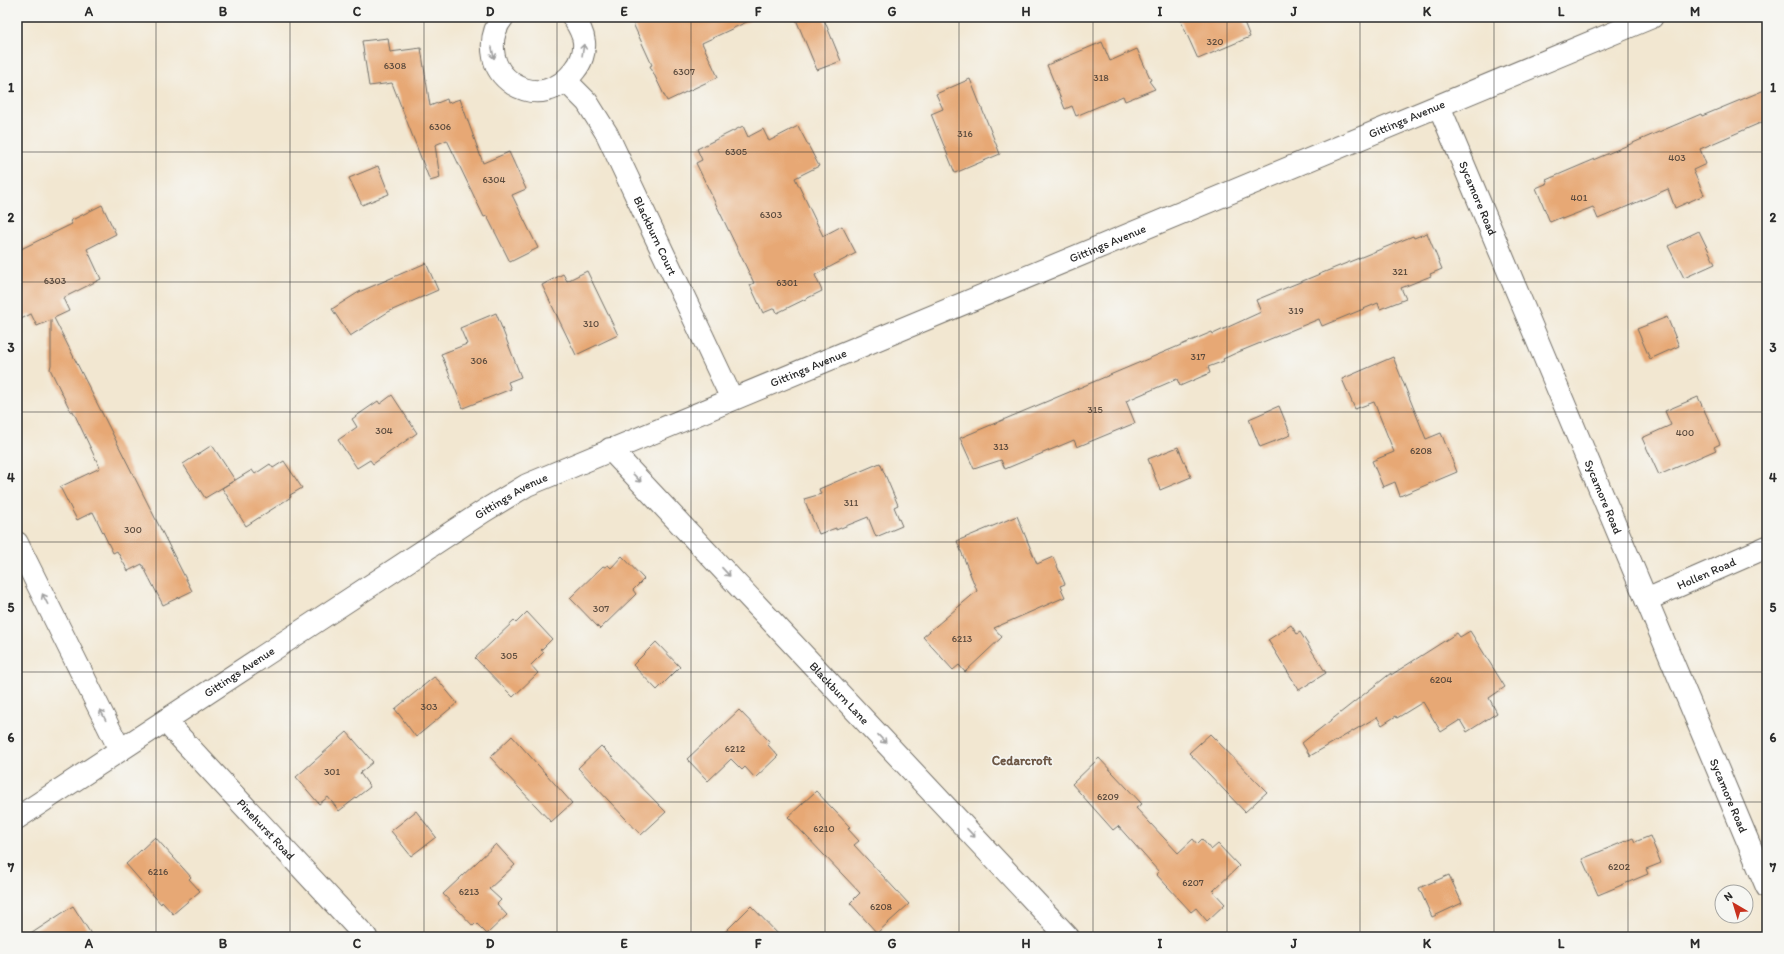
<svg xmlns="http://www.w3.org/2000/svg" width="1784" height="954" font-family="Itim,sans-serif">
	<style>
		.building { fill: #e7a874 }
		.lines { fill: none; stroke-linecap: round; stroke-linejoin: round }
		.minor-casing { stroke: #716d65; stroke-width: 24 }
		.minor { stroke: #fff; stroke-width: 22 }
		.oneway { stroke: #a0a0a0 }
		.grid { fill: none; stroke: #2b2b2b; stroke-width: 1; stroke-opacity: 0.55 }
		.labels { text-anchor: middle; stroke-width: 3; stroke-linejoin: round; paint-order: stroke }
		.number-label { font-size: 10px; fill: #5a4a3d }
		.street-label { font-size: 12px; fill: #2b2b2b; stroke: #f6f6f2 }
		.neighbourhood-label { font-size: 13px; font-weight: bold; fill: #6d5745; stroke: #f6f6f2 }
		.neatline { fill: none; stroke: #2b2b2b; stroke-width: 1.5 }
		.grid-label { font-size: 13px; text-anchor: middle; font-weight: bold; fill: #2b2b2b }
	</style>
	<rect width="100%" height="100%" fill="#f6f6f2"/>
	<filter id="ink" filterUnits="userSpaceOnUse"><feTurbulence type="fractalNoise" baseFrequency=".025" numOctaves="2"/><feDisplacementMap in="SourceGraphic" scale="8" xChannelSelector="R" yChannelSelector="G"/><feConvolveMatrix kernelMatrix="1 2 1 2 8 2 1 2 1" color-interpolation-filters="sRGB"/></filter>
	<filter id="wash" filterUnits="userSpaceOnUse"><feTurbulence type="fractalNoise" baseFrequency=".012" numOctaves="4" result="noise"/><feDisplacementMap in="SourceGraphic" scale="16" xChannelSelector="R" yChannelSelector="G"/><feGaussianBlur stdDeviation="0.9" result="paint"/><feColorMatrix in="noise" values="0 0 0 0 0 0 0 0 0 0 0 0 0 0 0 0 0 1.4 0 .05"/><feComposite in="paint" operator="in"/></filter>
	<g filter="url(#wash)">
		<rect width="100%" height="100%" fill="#f2e7d1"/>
		<g id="blocks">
			<g class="building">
				<path d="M 630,17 L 757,17 L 702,43 L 718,77 L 667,101 L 650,66 L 652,65 Z"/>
				<path d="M 795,17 L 823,17 L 841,61 L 817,70 Z"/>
				<path d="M 1179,17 L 1242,17 L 1250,37 L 1198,59 Z"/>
				<path d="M 388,38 L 390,52 L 421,48 L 430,106 L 447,99 L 448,103 L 460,99 L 483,163 L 509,152 L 526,189 L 512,195 L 538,248 L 510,262 L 487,216 L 484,217 L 447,140 L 435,145 L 440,178 L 430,181 L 392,83 L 369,86 L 362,41 Z"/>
				<path d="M 1102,42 L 1110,61 L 1137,49 L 1151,80 L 1149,81 L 1155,89 L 1125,101 L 1123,96 L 1076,116 L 1072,106 L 1065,109 L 1047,65 Z"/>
				<path d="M 970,79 L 1000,154 L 955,173 L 931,114 L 943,109 L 936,94 Z"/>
				<path d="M 1767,89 L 1767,120 L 1700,149 L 1706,164 L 1693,170 L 1704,195 L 1675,208 L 1668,189 L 1598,219 L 1593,207 L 1562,219 L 1562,217 L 1550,222 L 1536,188 L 1548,183 L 1546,180 L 1701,114 L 1702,116 Z"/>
				<path d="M 743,126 L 748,137 L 763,129 L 769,141 L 798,126 L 819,166 L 795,178 L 823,236 L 842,226 L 856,253 L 815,275 L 822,291 L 777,313 L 775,308 L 763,313 L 750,285 L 754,283 L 696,163 L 702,160 L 697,149 Z"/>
				<path d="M 378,166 L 389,194 L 362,205 L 349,178 Z"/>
				<path d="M 102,205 L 116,234 L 87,249 L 101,279 L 63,298 L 69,311 L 54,318 L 192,591 L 163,605 L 142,564 L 128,571 L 117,551 L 113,553 L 93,512 L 77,520 L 60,487 L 100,468 L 73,411 L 71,412 L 50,369 L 51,365 L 51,320 L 37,326 L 31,314 L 17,321 L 17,251 L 72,224 L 70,221 Z"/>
				<path d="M 1699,231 L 1715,264 L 1684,278 L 1668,246 Z"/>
				<path d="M 1427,233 L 1442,269 L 1430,274 L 1431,276 L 1401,288 L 1406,299 L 1380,309 L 1378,303 L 1322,326 L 1319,319 L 1236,353 L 1223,359 L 1224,361 L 1208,367 L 1210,373 L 1180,386 L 1177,379 L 1126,401 L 1135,423 L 1077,447 L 1074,440 L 1005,469 L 1001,460 L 974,469 L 960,438 L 1212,332 L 1213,334 L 1261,312 L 1256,300 L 1413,236 L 1414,238 Z"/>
				<path d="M 426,263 L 438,290 L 388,312 L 350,336 L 332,309 L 359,292 Z"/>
				<path d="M 587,271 L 618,335 L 576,355 L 542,285 L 563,274 L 567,281 Z"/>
				<path d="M 496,313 L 521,377 L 508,382 L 511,389 L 463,408 L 441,354 L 467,344 L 460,328 Z"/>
				<path d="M 1667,317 L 1679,346 L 1650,359 L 1637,329 Z"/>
				<path d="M 1393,357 L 1426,439 L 1441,433 L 1457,472 L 1400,496 L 1395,482 L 1383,487 L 1372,461 L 1394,452 L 1374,402 L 1355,409 L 1342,379 Z"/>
				<path d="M 392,395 L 417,433 L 373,464 L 370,460 L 357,468 L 338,440 L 357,427 L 352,419 L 378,401 L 380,404 Z"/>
				<path d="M 1698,397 L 1720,444 L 1714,447 L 1716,450 L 1659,475 L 1642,438 L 1671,425 L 1665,411 Z"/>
				<path d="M 1279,406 L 1291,435 L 1260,447 L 1249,419 Z"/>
				<path d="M 212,445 L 235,480 L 205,498 L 183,464 Z"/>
				<path d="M 1178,447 L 1191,477 L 1160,490 L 1148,459 Z"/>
				<path d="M 284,461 L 302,488 L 290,495 L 291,497 L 246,526 L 222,488 L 252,470 L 255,474 L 270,464 L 273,468 Z"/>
				<path d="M 880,463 L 898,505 L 894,507 L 902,526 L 876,537 L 868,517 L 836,530 L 836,528 L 819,534 L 804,499 L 821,494 L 819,489 Z"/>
				<path d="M 1017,516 L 1037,564 L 1053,557 L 1065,584 L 1060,586 L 1065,597 L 994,628 L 1002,637 L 965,672 L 959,665 L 953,670 L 923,637 L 977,591 L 957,541 Z"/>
				<path d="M 622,556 L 644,579 L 633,590 L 636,594 L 600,629 L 570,598 L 603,566 L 605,567 L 608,565 L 611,568 Z"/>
				<path d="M 527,612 L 552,639 L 541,650 L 544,652 L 531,665 L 538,673 L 513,697 L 475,658 L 514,621 L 516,623 Z"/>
				<path d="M 1291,625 L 1297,634 L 1300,632 L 1326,673 L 1299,690 L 1268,640 Z"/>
				<path d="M 1470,631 L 1505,687 L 1489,698 L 1497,713 L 1467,732 L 1460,720 L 1441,732 L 1423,702 L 1397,718 L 1396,716 L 1382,725 L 1377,717 L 1310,756 L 1302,743 L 1391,673 L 1391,675 L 1457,633 L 1460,637 Z"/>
				<path d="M 656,642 L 680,667 L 657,690 L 633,665 Z"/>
				<path d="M 434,677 L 438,680 L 457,703 L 416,737 L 395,709 Z"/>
				<path d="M 739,710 L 770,742 L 768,745 L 778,756 L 755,778 L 745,767 L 742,770 L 731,759 L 708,781 L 687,759 Z"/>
				<path d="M 347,732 L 373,762 L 360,773 L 370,787 L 339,811 L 328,797 L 319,804 L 296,777 Z"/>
				<path d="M 1210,734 L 1267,792 L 1245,812 L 1189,753 Z"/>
				<path d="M 512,736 L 572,803 L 551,822 L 490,757 Z"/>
				<path d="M 601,746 L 666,812 L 641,835 L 578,768 Z"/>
				<path d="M 1099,758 L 1142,804 L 1136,808 L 1178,853 L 1193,839 L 1197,844 L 1202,839 L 1211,850 L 1218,844 L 1239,866 L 1213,891 L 1225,904 L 1207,921 L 1196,908 L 1191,912 L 1156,874 L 1159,872 L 1118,826 L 1113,830 L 1072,784 Z"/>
				<path d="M 816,791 L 850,827 L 848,829 L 859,841 L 854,845 L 909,904 L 877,933 L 850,903 L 860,893 L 788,817 Z"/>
				<path d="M 416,811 L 436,837 L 411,856 L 391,831 Z"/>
				<path d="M 1650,836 L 1661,863 L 1646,869 L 1648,874 L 1598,895 L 1582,859 L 1633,838 L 1635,842 Z"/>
				<path d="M 155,837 L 191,877 L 189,879 L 200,891 L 173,914 L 162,902 L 161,904 L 126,864 Z"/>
				<path d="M 496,844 L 515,865 L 489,889 L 501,900 L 497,904 L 507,915 L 487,934 L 476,923 L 473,926 L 443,894 Z"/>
				<path d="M 1449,875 L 1462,903 L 1432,917 L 1419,888 Z"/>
				<path d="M 73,906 L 93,937 L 26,937 Z"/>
				<path d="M 751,906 L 781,937 L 720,937 Z"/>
			</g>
		</g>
	</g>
	<g filter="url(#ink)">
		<use href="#blocks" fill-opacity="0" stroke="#716d65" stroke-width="1"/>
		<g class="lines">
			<defs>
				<g id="minor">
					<path d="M 503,17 C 493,29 491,42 494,57 C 496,68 503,77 513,84 C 536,98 559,91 575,70 C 581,63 585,52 584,42 C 583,32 578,25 573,17"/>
					<path id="s1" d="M 566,81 L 587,102 L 607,134 L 732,399"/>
					<path id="s2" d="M 1439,106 L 1767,887"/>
					<path id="s3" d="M 610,449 L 1068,937"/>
					<path d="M 17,543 L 120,750"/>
					<path id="s4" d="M 1646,600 L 1767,547"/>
					<path id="s5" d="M 165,721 L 366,937"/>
					<path id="s6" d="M 17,818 L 484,511 L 527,485 L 1652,17"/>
				</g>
			</defs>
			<use href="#minor" class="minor-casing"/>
			<use href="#minor" class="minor"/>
		</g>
		<defs><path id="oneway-shaft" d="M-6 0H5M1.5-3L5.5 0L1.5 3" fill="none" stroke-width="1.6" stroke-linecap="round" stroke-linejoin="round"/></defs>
		<g class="oneway">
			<use href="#oneway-shaft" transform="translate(583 50) rotate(-81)"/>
			<use href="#oneway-shaft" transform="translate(493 53) rotate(79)"/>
			<use href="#oneway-shaft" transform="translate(637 478) rotate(47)"/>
			<use href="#oneway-shaft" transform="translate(726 572) rotate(47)"/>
			<use href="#oneway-shaft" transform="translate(45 599) rotate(-117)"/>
			<use href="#oneway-shaft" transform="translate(103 715) rotate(-117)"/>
			<use href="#oneway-shaft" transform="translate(882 739) rotate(47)"/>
			<use href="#oneway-shaft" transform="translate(971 833) rotate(47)"/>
		</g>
	</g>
	<path class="grid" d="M 156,17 L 156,937M 290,17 L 290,937M 424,17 L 424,937M 557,17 L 557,937M 691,17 L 691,937M 825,17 L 825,937M 959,17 L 959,937M 1093,17 L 1093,937M 1227,17 L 1227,937M 1360,17 L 1360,937M 1494,17 L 1494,937M 1628,17 L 1628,937M 17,152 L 1767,152M 17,282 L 1767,282M 17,412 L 1767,412M 17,542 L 1767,542M 17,672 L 1767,672M 17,802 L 1767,802"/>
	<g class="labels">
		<g class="number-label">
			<text x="1215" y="45">320</text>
			<text x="395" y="69">6308</text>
			<text x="684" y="75">6307</text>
			<text x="1101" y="81">318</text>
			<text x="440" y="130">6306</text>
			<text x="965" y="137">316</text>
			<text x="736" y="155">6305</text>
			<text x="1677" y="161">403</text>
			<text x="494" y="183">6304</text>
			<text x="1579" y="201">401</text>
			<text x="771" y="218">6303</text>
			<text x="1400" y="275">321</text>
			<text x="55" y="284">6303</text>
			<text x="787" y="286">6301</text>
			<text x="1296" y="314">319</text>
			<text x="591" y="327">310</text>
			<text x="1198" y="360">317</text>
			<text x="479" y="364">306</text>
			<text x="1095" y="413">315</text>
			<text x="384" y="434">304</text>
			<text x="1685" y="436">400</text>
			<text x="1001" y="450">313</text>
			<text x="1421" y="454">6208</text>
			<text x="851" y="506">311</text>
			<text x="133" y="533">300</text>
			<text x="601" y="612">307</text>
			<text x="962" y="642">6213</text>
			<text x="509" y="659">305</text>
			<text x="1441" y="683">6204</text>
			<text x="429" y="710">303</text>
			<text x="735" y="752">6212</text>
			<text x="332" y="775">301</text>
			<text x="1108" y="800">6209</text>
			<text x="824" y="832">6210</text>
			<text x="1619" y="870">6202</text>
			<text x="158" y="875">6216</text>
			<text x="1193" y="886">6207</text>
			<text x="469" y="895">6213</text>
			<text x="881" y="910">6208</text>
		</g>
		<g class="street-label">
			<text dy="4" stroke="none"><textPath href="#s6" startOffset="1562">Gittings Avenue</textPath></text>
			<text dy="4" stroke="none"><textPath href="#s2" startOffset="100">Sycamore Road</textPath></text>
			<text dy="4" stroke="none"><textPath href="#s1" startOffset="180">Blackburn Court</textPath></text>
			<text dy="4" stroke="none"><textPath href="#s6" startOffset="1238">Gittings Avenue</textPath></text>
			<text dy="4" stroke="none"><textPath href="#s6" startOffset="914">Gittings Avenue</textPath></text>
			<text dy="4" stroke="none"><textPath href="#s6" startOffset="590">Gittings Avenue</textPath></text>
			<text dy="4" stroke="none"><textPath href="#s2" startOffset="424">Sycamore Road</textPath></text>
			<text dy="4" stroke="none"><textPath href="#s4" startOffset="66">Hollen Road</textPath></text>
			<text dy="4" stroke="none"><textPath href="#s6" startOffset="266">Gittings Avenue</textPath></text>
			<text dy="4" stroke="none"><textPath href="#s3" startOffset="335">Blackburn Lane</textPath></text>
			<text dy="4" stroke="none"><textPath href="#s2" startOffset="748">Sycamore Road</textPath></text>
			<text dy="4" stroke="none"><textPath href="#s5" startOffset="148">Pinehurst Road</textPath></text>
		</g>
		<g class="neighbourhood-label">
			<text x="1022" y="765">Cedarcroft</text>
		</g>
	</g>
	<rect width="1784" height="954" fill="none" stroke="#f6f6f2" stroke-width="44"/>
	<g transform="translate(1734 904) rotate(322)"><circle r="19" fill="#f6f6f2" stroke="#a5a5a2"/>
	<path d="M0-3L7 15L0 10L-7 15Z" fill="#c8321e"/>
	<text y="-6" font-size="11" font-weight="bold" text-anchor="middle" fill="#2b2b2b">N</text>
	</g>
	<rect x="22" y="22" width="1740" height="910" class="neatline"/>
	<g class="grid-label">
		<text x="89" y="16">A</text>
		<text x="223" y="16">B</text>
		<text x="357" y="16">C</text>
		<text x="490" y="16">D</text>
		<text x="624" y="16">E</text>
		<text x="758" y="16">F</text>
		<text x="892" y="16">G</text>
		<text x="1026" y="16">H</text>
		<text x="1160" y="16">I</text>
		<text x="1294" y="16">J</text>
		<text x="1427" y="16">K</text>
		<text x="1561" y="16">L</text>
		<text x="1695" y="16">M</text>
		<text x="11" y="92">1</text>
		<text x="1773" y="92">1</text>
		<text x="11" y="222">2</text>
		<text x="1773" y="222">2</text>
		<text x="11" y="352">3</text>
		<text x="1773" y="352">3</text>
		<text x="11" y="482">4</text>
		<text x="1773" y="482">4</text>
		<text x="11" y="612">5</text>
		<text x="1773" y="612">5</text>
		<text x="11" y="742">6</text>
		<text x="1773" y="742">6</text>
		<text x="11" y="872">7</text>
		<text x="1773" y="872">7</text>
		<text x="89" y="948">A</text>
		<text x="223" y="948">B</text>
		<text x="357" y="948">C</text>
		<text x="490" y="948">D</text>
		<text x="624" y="948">E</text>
		<text x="758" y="948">F</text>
		<text x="892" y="948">G</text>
		<text x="1026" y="948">H</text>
		<text x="1160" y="948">I</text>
		<text x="1294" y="948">J</text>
		<text x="1427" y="948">K</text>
		<text x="1561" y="948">L</text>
		<text x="1695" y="948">M</text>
	</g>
</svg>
